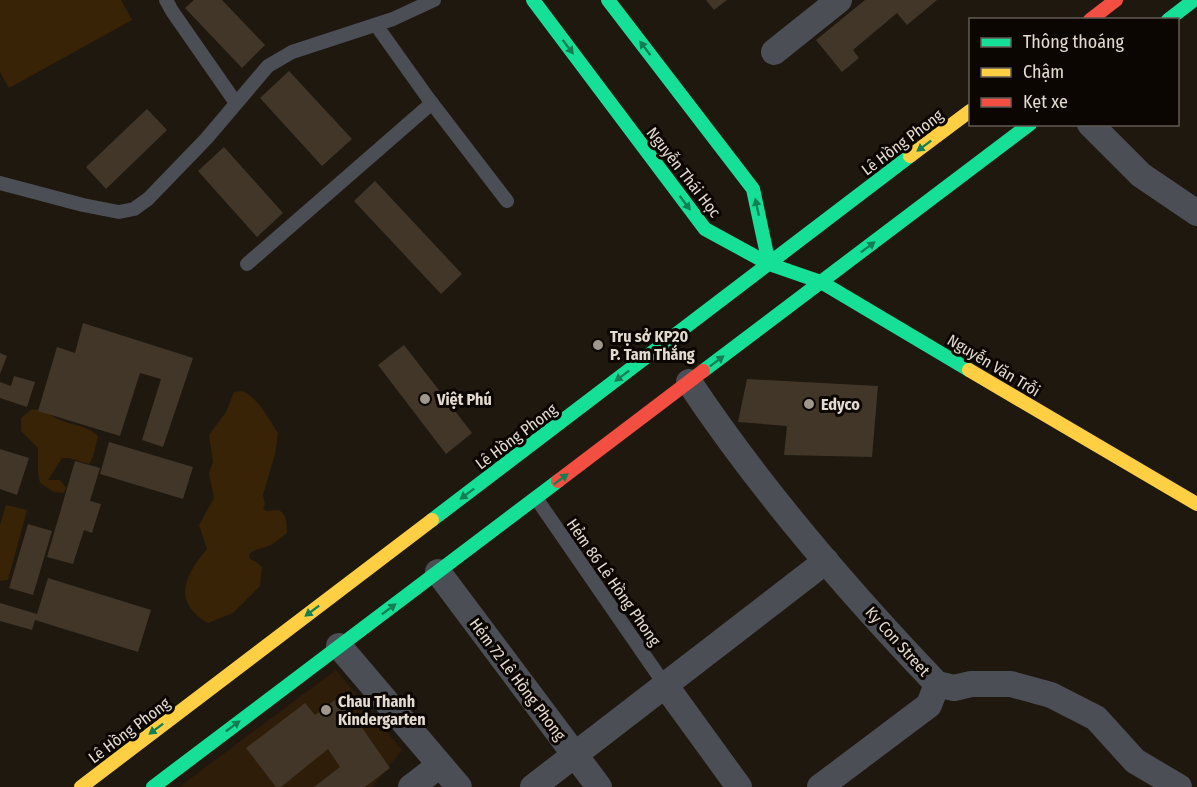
<svg xmlns="http://www.w3.org/2000/svg" width="1197" height="787" font-family="'Fira Sans Condensed',sans-serif">
	<style>
		.built { fill: #2e1d08 }
		.green { fill: #382307 }
		.building { fill: #413628 }
		.lines { fill: none; stroke-linecap: round; stroke-linejoin: round }
		.lane { stroke: #4c4e55; stroke-width: 14 }
		.street { stroke: #4c4e55; stroke-width: 26 }
		.fast { stroke: #16e098; stroke-width: 14 }
		.slow { stroke: #ffcf43; stroke-width: 14 }
		.jam { stroke: #f24e42; stroke-width: 14 }
		.oneway { fill: #117e54 }
		.poi-dot { fill: #9f978c; stroke: #0b0602; stroke-width: 2 }
		.labels { text-anchor: middle; stroke-width: 6; stroke-linejoin: round; paint-order: stroke }
		.street-label { font-size: 16px; fill: #e4dbd0; stroke: #0b0602 }
		.poi-label { font-size: 16px; font-weight: bold; fill: #e4dbd0; stroke: #0b0602; text-anchor: start }
	</style>
	<rect width="100%" height="100%" fill="#1f180f"/>
	<path class="built" d="M 336,670 L 402,750 L 372,787 L 179,787 Z"/>
	<g class="green">
		<path d="M 0,0 L 121,0 L 132,20 L 9,88 L 0,72 Z"/>
		<path d="M 242,391 C 257,396 269,420 278,433 L 275,454 L 263,495 L 265,505 L 263,509 L 267,511 L 279,510 C 288,516 286,523 287,533 L 271,545 L 253,551 L 249,554 L 250,559 L 255,561 L 262,567 L 260,586 L 233,613 L 208,623 C 171,602 185,575 207,549 L 199,525 L 214,498 L 209,473 L 213,462 L 209,435 L 226,412 L 234,392 Z"/>
		<path d="M 32,409 L 47,411 C 61,427 83,421 98,436 L 93,457 L 89,464 L 69,458 L 62,458 L 48,480 L 60,480 L 66,488 L 64,493 L 54,492 L 40,483 L 38,473 L 38,448 L 21,431 L 21,418 Z"/>
		<path d="M 6,505 L 27,510 L 8,580 L 0,581 L 0,525 Z"/>
	</g>
	<g class="building">
		<path d="M 194,0 L 222,0 L 265,45 L 242,68 L 185,8 Z"/>
		<path d="M 706,0 L 727,0 L 714,10 Z"/>
		<path d="M 865,0 L 937,0 L 907,25 L 897,13 L 853,50 L 859,58 L 842,72 L 816,40 Z"/>
		<path d="M 289,71 L 352,139 L 322,166 L 260,98 Z"/>
		<path d="M 147,109 L 167,130 L 106,189 L 86,167 Z"/>
		<path d="M 224,147 L 283,213 L 257,237 L 198,171 Z"/>
		<path d="M 375,181 L 462,274 L 441,294 L 354,201 Z"/>
		<path d="M 83,323 L 193,358 L 163,447 L 142,440 L 161,379 L 140,373 L 120,436 L 38,411 L 57,347 L 75,353 Z"/>
		<path d="M 404,345 L 472,433 L 446,454 L 378,365 Z"/>
		<path d="M 0,353 L 7,356 L 0,374 Z"/>
		<path d="M 14,376 L 35,382 L 27,407 L 0,398 L 0,382 L 11,386 Z"/>
		<path d="M 747,379 L 878,386 L 872,457 L 784,455 L 787,426 L 738,422 Z"/>
		<path d="M 109,442 L 193,467 L 183,499 L 100,474 Z"/>
		<path d="M 0,449 L 29,458 L 17,495 L 0,489 Z"/>
		<path d="M 75,461 L 100,468 L 90,501 L 101,504 L 92,533 L 84,530 L 73,564 L 47,557 Z"/>
		<path d="M 28,524 L 52,531 L 33,595 L 9,588 Z"/>
		<path d="M 48,578 L 151,610 L 138,652 L 35,620 L 32,630 L 0,621 L 0,603 L 37,614 Z"/>
		<path d="M 340,696 L 390,768 L 365,787 L 314,787 L 340,767 L 328,749 L 281,787 L 276,787 L 246,748 L 305,703 L 315,715 Z"/>
	</g>
	<g class="lines">
		<g class="lane">
			<path d="M 166,0 L 172,11 L 236,103"/>
			<path d="M 376,25 L 428,98 L 507,201"/>
			<path d="M 0,183 L 83,205 L 119,212 L 134,209 L 148,199 L 206,139 L 268,66 L 292,52 L 393,19 L 434,0"/>
			<path d="M 247,264 L 432,103"/>
			<path d="M 536,498 L 665,685"/>
		</g>
		<g class="street">
			<path d="M 774,52 L 839,0"/>
			<path d="M 1090,124 L 1141,175 L 1197,213"/>
			<path d="M 689,382 C 761,490 847,590 937,684 L 954,688 L 971,684 L 1011,684 L 1051,695 L 1096,718 L 1135,761 L 1179,787"/>
			<path d="M 438,572 L 599,787"/>
			<path d="M 339,646 L 459,787"/>
			<path d="M 665,685 L 739,787"/>
			<path d="M 411,787 L 440,765"/>
			<path d="M 533,787 L 826,561"/>
			<path d="M 820,787 L 929,705 L 937,684"/>
		</g>
		<g class="fast">
			<path d="M 533,0 L 705,229 L 769,264 L 821,282 L 969,370"/>
			<path d="M 608,0 L 753,189 L 769,264"/>
			<path d="M 1168,20 L 1194,0"/>
			<path d="M 703,371 L 1030,124"/>
			<path d="M 432,520 L 910,156"/>
			<path d="M 153,787 L 558,481"/>
		</g>
		<g class="slow">
			<path d="M 910,156 L 970,111"/>
			<path d="M 969,370 L 1197,504"/>
			<path d="M 81,787 L 432,520"/>
		</g>
		<g class="jam">
			<path d="M 1090,20 L 1116,0"/>
			<path d="M 558,481 L 703,371"/>
		</g>
	</g>
	<defs><path id="oneway-solid" d="M-6-.8H1V-3.2L6.5 0L1 3.2V.8H-6Z" transform="scale(1.5)"/></defs>
	<g class="oneway">
		<use href="#oneway-solid" transform="translate(568 47) rotate(53)"/>
		<use href="#oneway-solid" transform="translate(645 48) rotate(-127)"/>
		<use href="#oneway-solid" transform="translate(924 146) rotate(143)"/>
		<use href="#oneway-solid" transform="translate(685 203) rotate(53)"/>
		<use href="#oneway-solid" transform="translate(757 207) rotate(-102)"/>
		<use href="#oneway-solid" transform="translate(868 247) rotate(-37)"/>
		<use href="#oneway-solid" transform="translate(717 361) rotate(-37)"/>
		<use href="#oneway-solid" transform="translate(622 376) rotate(143)"/>
		<use href="#oneway-solid" transform="translate(561 479) rotate(-37)"/>
		<use href="#oneway-solid" transform="translate(467 494) rotate(143)"/>
		<use href="#oneway-solid" transform="translate(389 609) rotate(-37)"/>
		<use href="#oneway-solid" transform="translate(312 611) rotate(143)"/>
		<use href="#oneway-solid" transform="translate(233 726) rotate(-37)"/>
		<use href="#oneway-solid" transform="translate(156 729) rotate(143)"/>
	</g>
	<g class="poi-dot">
		<circle cx="598" cy="345" r="6"/>
		<circle cx="425" cy="399" r="6"/>
		<circle cx="809" cy="404" r="6"/>
		<circle cx="326" cy="710" r="6"/>
	</g>
	<g class="labels">
		<g class="street-label">
			<text transform="translate(902 142) rotate(-37)" y="6">Lê Hồng Phong</text>
			<text transform="translate(684 172) rotate(52)" y="6">Nguyễn Thái Học</text>
			<text transform="translate(994 365) rotate(31)" y="6">Nguyễn Văn Trỗi</text>
			<text transform="translate(516 436) rotate(-37)" y="6">Lê Hồng Phong</text>
			<text transform="translate(614 582) rotate(55)" y="6">Hẻm 86 Lê Hồng Phong</text>
			<text transform="translate(898 641) rotate(48)" y="6">Ky Con Street</text>
			<text transform="translate(518 679) rotate(53)" y="6">Hẻm 72 Lê Hồng Phong</text>
			<text transform="translate(129 730) rotate(-37)" y="6">Lê Hồng Phong</text>
		</g>
		<g class="poi-label">
			<text x="610" y="342">Trụ sở KP20<tspan x="610" dy="18">P. Tam Thắng</tspan></text>
			<text x="437" y="405">Việt Phú</text>
			<text x="821" y="410">Edyco</text>
			<text x="338" y="707">Chau Thanh<tspan x="338" dy="18">Kindergarten</tspan></text>
		</g>
	</g>
	<rect x="969" y="18" width="210" height="108" fill="#0b0602" stroke="#625b54" stroke-width="1.5"/>
	<rect x="981" y="38" width="30" height="9" fill="#16e098" stroke="#625b54" stroke-width="1.5"/>
	<text x="1023" y="48" font-size="18" fill="#e4dbd0">Thông thoáng</text>
	<rect x="981" y="68" width="30" height="9" fill="#ffcf43" stroke="#625b54" stroke-width="1.5"/>
	<text x="1023" y="78" font-size="18" fill="#e4dbd0">Chậm</text>
	<rect x="981" y="98" width="30" height="9" fill="#f24e42" stroke="#625b54" stroke-width="1.5"/>
	<text x="1023" y="108" font-size="18" fill="#e4dbd0">Kẹt xe</text>
</svg>
